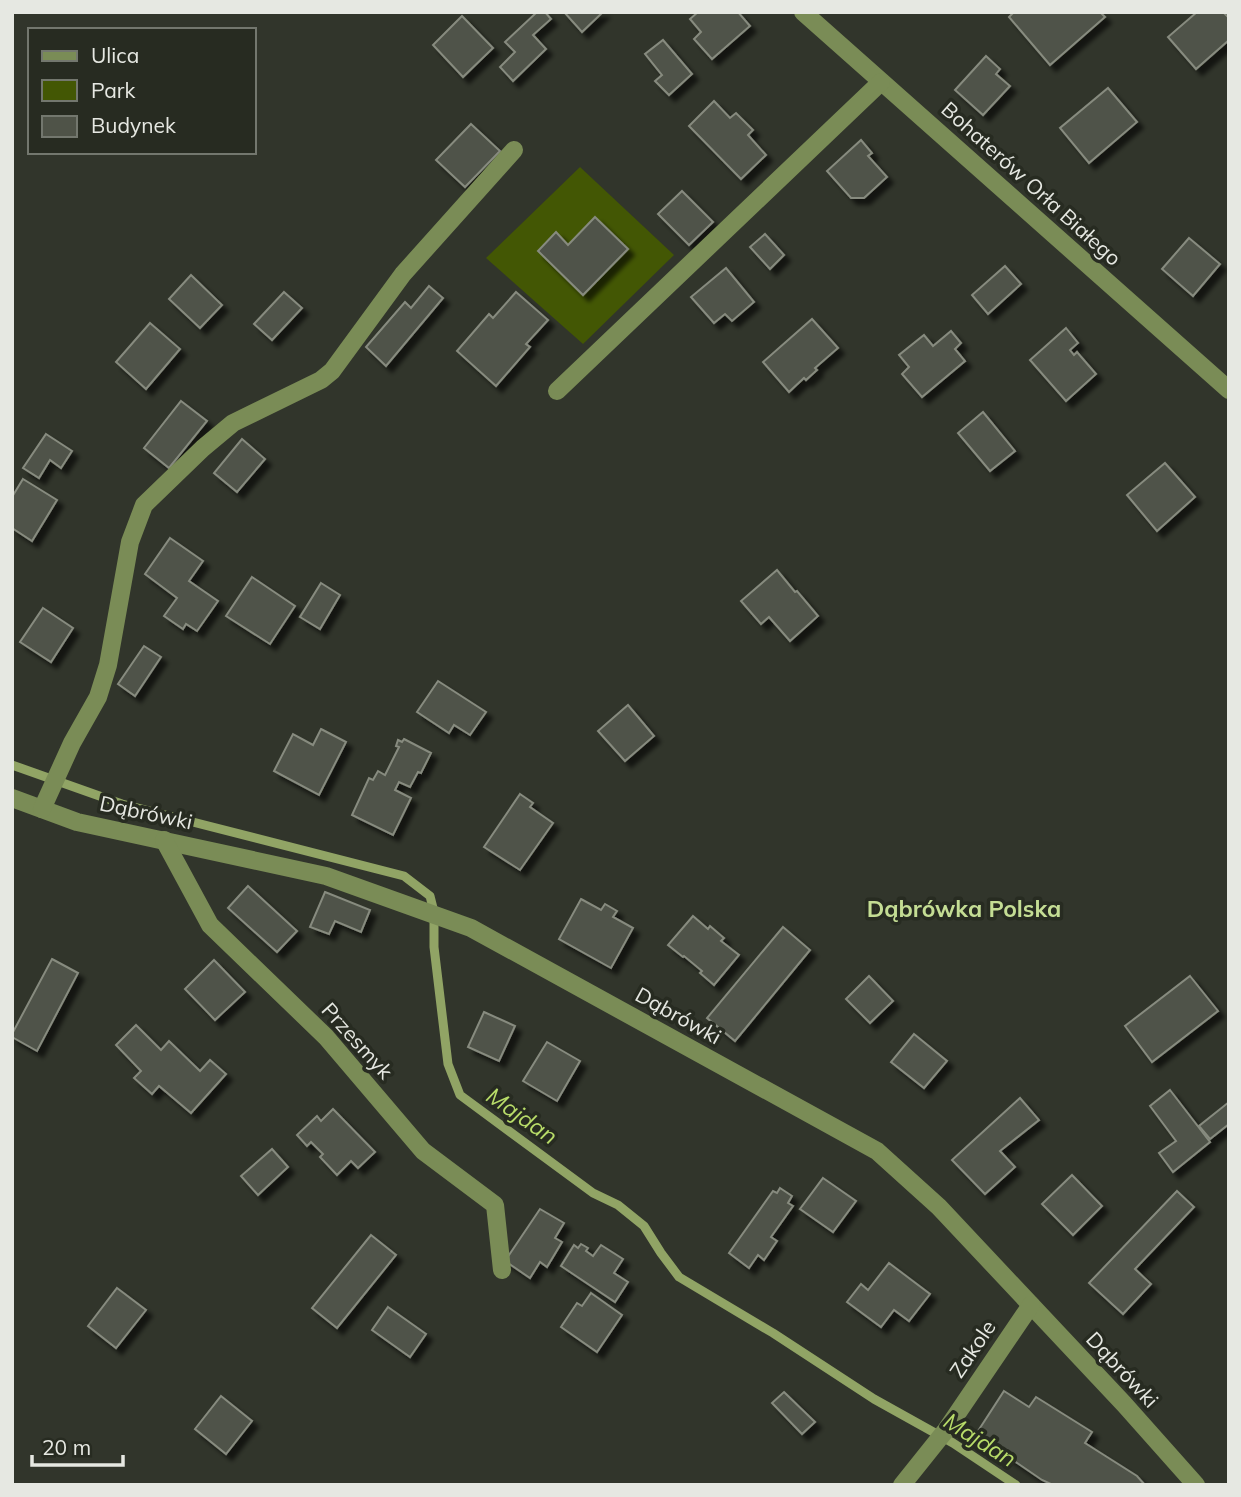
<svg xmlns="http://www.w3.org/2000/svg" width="1241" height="1497" font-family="Mulish,sans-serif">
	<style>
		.green { fill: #435704 }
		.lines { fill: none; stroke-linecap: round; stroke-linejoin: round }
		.stream { stroke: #91a465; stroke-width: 9 }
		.building { fill: #4f5348; stroke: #878b7f; stroke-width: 2; filter: url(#shadow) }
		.minor { stroke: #7a8c56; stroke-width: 18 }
		.labels { text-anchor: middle; stroke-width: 7; stroke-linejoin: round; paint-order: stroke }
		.street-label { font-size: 21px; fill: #e6e8e2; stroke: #272b21 }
		.neighbourhood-label { font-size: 23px; font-weight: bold; fill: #c4dd94; stroke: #272b21 }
		.water-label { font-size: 23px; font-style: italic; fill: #b8dc69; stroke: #272b21 }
	</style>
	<defs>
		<filter id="shadow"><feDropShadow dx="6" dy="6" stdDeviation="2" flood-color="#0009"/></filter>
	</defs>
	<rect width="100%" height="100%" fill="#31352b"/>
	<path class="green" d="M 580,167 L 674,255 L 583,344 L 486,258 Z"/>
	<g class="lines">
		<path class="stream" d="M 12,765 L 122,804 L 404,876 L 430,896 L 434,912 L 434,947 L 448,1064 L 460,1095 L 593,1193 L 618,1205 L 644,1226 L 661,1253 L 679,1277 L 773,1333 L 874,1399 L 953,1443 L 1016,1485"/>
	</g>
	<g class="building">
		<path d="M 537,12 L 545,12 L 551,19 L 533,35 L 546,49 L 513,81 L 500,67 L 515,52 L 505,42 Z"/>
		<path d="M 564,12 L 603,12 L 582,32 Z"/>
		<path d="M 698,12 L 738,12 L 750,26 L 712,59 L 694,39 L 701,32 L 690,19 Z"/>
		<path d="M 1014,12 L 1100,12 L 1105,17 L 1050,65 L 1009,17 Z"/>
		<path d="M 1197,12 L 1223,12 L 1229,18 L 1229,40 L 1196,69 L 1168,37 Z"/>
		<path d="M 462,16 L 493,48 L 463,77 L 433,45 Z"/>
		<path d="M 663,40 L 692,74 L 669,95 L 655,81 L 662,75 L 645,54 Z"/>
		<path d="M 986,56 L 1000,69 L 996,74 L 1010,86 L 983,115 L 955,90 Z"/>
		<path d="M 1108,88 L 1137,122 L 1089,163 L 1060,128 Z"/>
		<path d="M 714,101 L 730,118 L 736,113 L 753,130 L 748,135 L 766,155 L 741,179 L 689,126 Z"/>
		<path d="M 471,124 L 500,151 L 465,187 L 436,160 Z"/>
		<path d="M 861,140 L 872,153 L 868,156 L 887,177 L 864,198 L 851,198 L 827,171 Z"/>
		<path d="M 682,191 L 713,222 L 689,245 L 658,214 Z"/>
		<path d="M 595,217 L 628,249 L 583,295 L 538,251 L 556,232 L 568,245 Z"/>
		<path d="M 765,234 L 784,255 L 770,269 L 750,247 Z"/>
		<path d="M 1189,238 L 1220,264 L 1193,296 L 1162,269 Z"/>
		<path d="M 1005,266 L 1021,284 L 988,314 L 972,295 Z"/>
		<path d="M 726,268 L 754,302 L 732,321 L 725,314 L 714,323 L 691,297 Z"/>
		<path d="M 191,275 L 222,305 L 200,328 L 169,299 Z"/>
		<path d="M 429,286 L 443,298 L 386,366 L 366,347 L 405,302 L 411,308 Z"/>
		<path d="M 284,292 L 302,308 L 272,340 L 254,324 Z"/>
		<path d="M 516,292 L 548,320 L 526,344 L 530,347 L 496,386 L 457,351 L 489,314 L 493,318 Z"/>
		<path d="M 812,319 L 838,348 L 815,368 L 817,370 L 806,380 L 804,378 L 789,392 L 763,362 Z"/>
		<path d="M 150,323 L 180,349 L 146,389 L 116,362 Z"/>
		<path d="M 1066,328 L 1078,343 L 1070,350 L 1074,355 L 1077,352 L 1096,374 L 1066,401 L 1030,360 Z"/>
		<path d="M 951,331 L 961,343 L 955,349 L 965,361 L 922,397 L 902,374 L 909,367 L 899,355 L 924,335 L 933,346 Z"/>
		<path d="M 181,401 L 207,421 L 169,468 L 144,448 Z"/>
		<path d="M 983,412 L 1015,451 L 990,471 L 958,433 Z"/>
		<path d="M 46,434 L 72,451 L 61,468 L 50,460 L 39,478 L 23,468 Z"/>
		<path d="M 242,439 L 265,459 L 237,492 L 214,473 Z"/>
		<path d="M 1165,463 L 1195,497 L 1157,531 L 1127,495 Z"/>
		<path d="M 23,479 L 57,500 L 32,541 L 12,528 L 12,497 Z"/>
		<path d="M 170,538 L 203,561 L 189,581 L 218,601 L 197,631 L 186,624 L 183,629 L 164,616 L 177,598 L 145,574 Z"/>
		<path d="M 777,570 L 795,592 L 797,591 L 818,616 L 790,641 L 769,617 L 761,624 L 741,601 Z"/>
		<path d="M 252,577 L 295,606 L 270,644 L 226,616 Z"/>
		<path d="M 321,583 L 340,595 L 320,629 L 300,617 Z"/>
		<path d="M 43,608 L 73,628 L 51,662 L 20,642 Z"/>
		<path d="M 144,646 L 161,657 L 135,696 L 118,684 Z"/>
		<path d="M 438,681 L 486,712 L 470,735 L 454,725 L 449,733 L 417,712 Z"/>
		<path d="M 628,705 L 654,736 L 625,761 L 598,731 Z"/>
		<path d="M 321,729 L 346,742 L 319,795 L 274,771 L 293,734 L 313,745 Z"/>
		<path d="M 404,739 L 431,753 L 421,773 L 418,772 L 410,787 L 399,782 L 395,790 L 411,798 L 393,835 L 352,815 L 369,778 L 373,780 L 378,771 L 385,775 L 399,747 L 396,746 L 398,740 L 402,742 Z"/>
		<path d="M 520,794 L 533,803 L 530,807 L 553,823 L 520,870 L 484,847 Z"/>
		<path d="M 248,886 L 297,931 L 277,952 L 228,908 Z"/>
		<path d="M 325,892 L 370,910 L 361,932 L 335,921 L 329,934 L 310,927 Z"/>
		<path d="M 581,899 L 601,910 L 605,904 L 617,911 L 613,917 L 633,928 L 611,968 L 559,939 Z"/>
		<path d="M 693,916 L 708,929 L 710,926 L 724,938 L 721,941 L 739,955 L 714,985 L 700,973 L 702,971 L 684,956 L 683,957 L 668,945 Z"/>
		<path d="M 783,927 L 810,950 L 735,1041 L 707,1018 Z"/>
		<path d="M 52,959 L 78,973 L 37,1051 L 12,1037 L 12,1034 Z"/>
		<path d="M 214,960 L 245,992 L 215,1020 L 185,989 Z"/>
		<path d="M 869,976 L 893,1001 L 870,1023 L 846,999 Z"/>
		<path d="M 1190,976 L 1218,1011 L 1152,1062 L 1125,1026 Z"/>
		<path d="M 484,1012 L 515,1026 L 499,1061 L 468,1047 Z"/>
		<path d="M 136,1025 L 161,1050 L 169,1041 L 200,1071 L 210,1060 L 226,1074 L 191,1113 L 159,1086 L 152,1094 L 134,1078 L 141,1071 L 116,1045 Z"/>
		<path d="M 914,1034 L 947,1061 L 924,1088 L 891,1062 Z"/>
		<path d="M 547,1042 L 580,1061 L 557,1101 L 523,1081 Z"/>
		<path d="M 1170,1090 L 1210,1142 L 1173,1172 L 1159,1153 L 1176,1141 L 1150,1106 Z"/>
		<path d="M 1020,1098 L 1039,1120 L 1000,1151 L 1015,1167 L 985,1194 L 952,1160 Z"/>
		<path d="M 1229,1102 L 1229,1124 L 1210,1139 L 1199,1126 Z"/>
		<path d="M 333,1109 L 375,1152 L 358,1168 L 351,1161 L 337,1175 L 320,1157 L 323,1154 L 311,1142 L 307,1146 L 297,1135 L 317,1116 L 321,1121 Z"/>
		<path d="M 272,1149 L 288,1167 L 258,1195 L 241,1176 Z"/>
		<path d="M 1072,1175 L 1102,1206 L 1073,1235 L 1042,1204 Z"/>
		<path d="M 823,1178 L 856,1201 L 833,1232 L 800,1209 Z"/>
		<path d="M 780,1188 L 792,1196 L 788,1203 L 793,1206 L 771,1237 L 777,1241 L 764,1260 L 758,1255 L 749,1268 L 729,1253 L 773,1191 L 777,1193 Z"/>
		<path d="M 1177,1191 L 1194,1207 L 1135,1269 L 1151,1284 L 1123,1314 L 1089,1283 Z"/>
		<path d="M 540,1209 L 564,1223 L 555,1238 L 562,1242 L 547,1267 L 540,1262 L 530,1278 L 505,1261 Z"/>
		<path d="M 371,1235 L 396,1255 L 337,1328 L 312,1308 Z"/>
		<path d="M 581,1244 L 588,1248 L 586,1251 L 593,1256 L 601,1245 L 623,1259 L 614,1273 L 628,1282 L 615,1302 L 561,1266 L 574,1245 L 578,1248 Z"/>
		<path d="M 889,1263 L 930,1294 L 909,1321 L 894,1310 L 881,1327 L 847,1302 L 861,1284 L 868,1290 Z"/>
		<path d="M 117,1288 L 146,1310 L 116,1348 L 88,1326 Z"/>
		<path d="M 591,1293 L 622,1315 L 597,1352 L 561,1327 L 577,1303 L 582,1306 Z"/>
		<path d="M 388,1307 L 426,1334 L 410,1357 L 372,1330 Z"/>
		<path d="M 1004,1391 L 1029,1407 L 1036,1397 L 1092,1432 L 1085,1443 L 1137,1476 L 1145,1485 L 1053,1485 L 1042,1480 L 1007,1456 L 978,1431 Z"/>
		<path d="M 784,1392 L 815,1422 L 802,1434 L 772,1403 Z"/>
		<path d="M 221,1396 L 252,1421 L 226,1454 L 195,1429 Z"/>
	</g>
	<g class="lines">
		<g class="minor">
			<path d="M 803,12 L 1229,390"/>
			<path d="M 557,391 L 881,82"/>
			<path d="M 12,798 L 77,822 L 326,876 L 471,928 L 877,1151 L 939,1207 L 1124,1404 L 1196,1485"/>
			<path d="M 42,809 L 72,743 L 98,697 L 108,665 L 130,542 L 144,505 L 203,448 L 233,423 L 321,380 L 332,371 L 403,274 L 514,150"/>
			<path d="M 164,840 L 210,925 L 326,1037 L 423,1151 L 495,1205 L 502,1270"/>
			<path d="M 902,1485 L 946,1430 L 1031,1305"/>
		</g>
	</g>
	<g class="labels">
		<g class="street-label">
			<text transform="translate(1031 184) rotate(42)" y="7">Bohaterów Orła Białego</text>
			<text transform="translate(146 813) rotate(12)" y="7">Dąbrówki</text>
			<text transform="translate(678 1016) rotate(29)" y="7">Dąbrówki</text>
			<text transform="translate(357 1041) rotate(48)" y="7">Przesmyk</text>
			<text transform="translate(973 1349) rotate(-56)" y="7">Zakole</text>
			<text transform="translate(1122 1370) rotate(47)" y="7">Dąbrówki</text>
		</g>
		<g class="neighbourhood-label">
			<text x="964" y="917">Dąbrówka Polska</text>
		</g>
		<g class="water-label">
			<text transform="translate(522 1116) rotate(35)" y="8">Majdan</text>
			<text transform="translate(980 1440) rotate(32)" y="8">Majdan</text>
		</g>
	</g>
	<rect width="1241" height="1497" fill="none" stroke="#e6e8e2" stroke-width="28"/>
	<rect x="28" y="28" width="228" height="126" fill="#272b21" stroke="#73776e" stroke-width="2"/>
	<rect x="42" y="51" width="35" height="10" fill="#7a8c56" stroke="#73776e" stroke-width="2"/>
	<text x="91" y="63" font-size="21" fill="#e6e8e2">Ulica</text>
	<rect x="42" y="80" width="35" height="21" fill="#435704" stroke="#73776e" stroke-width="2"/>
	<text x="91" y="98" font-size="21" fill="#e6e8e2">Park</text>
	<rect x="42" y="116" width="35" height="21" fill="#4f5348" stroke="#73776e" stroke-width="2"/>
	<text x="91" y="133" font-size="21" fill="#e6e8e2">Budynek</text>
	<path d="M32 1455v10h91v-10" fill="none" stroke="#e6e8e2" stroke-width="3.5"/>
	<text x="42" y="1455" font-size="21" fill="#e6e8e2" stroke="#272b21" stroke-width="5" paint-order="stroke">20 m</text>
</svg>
